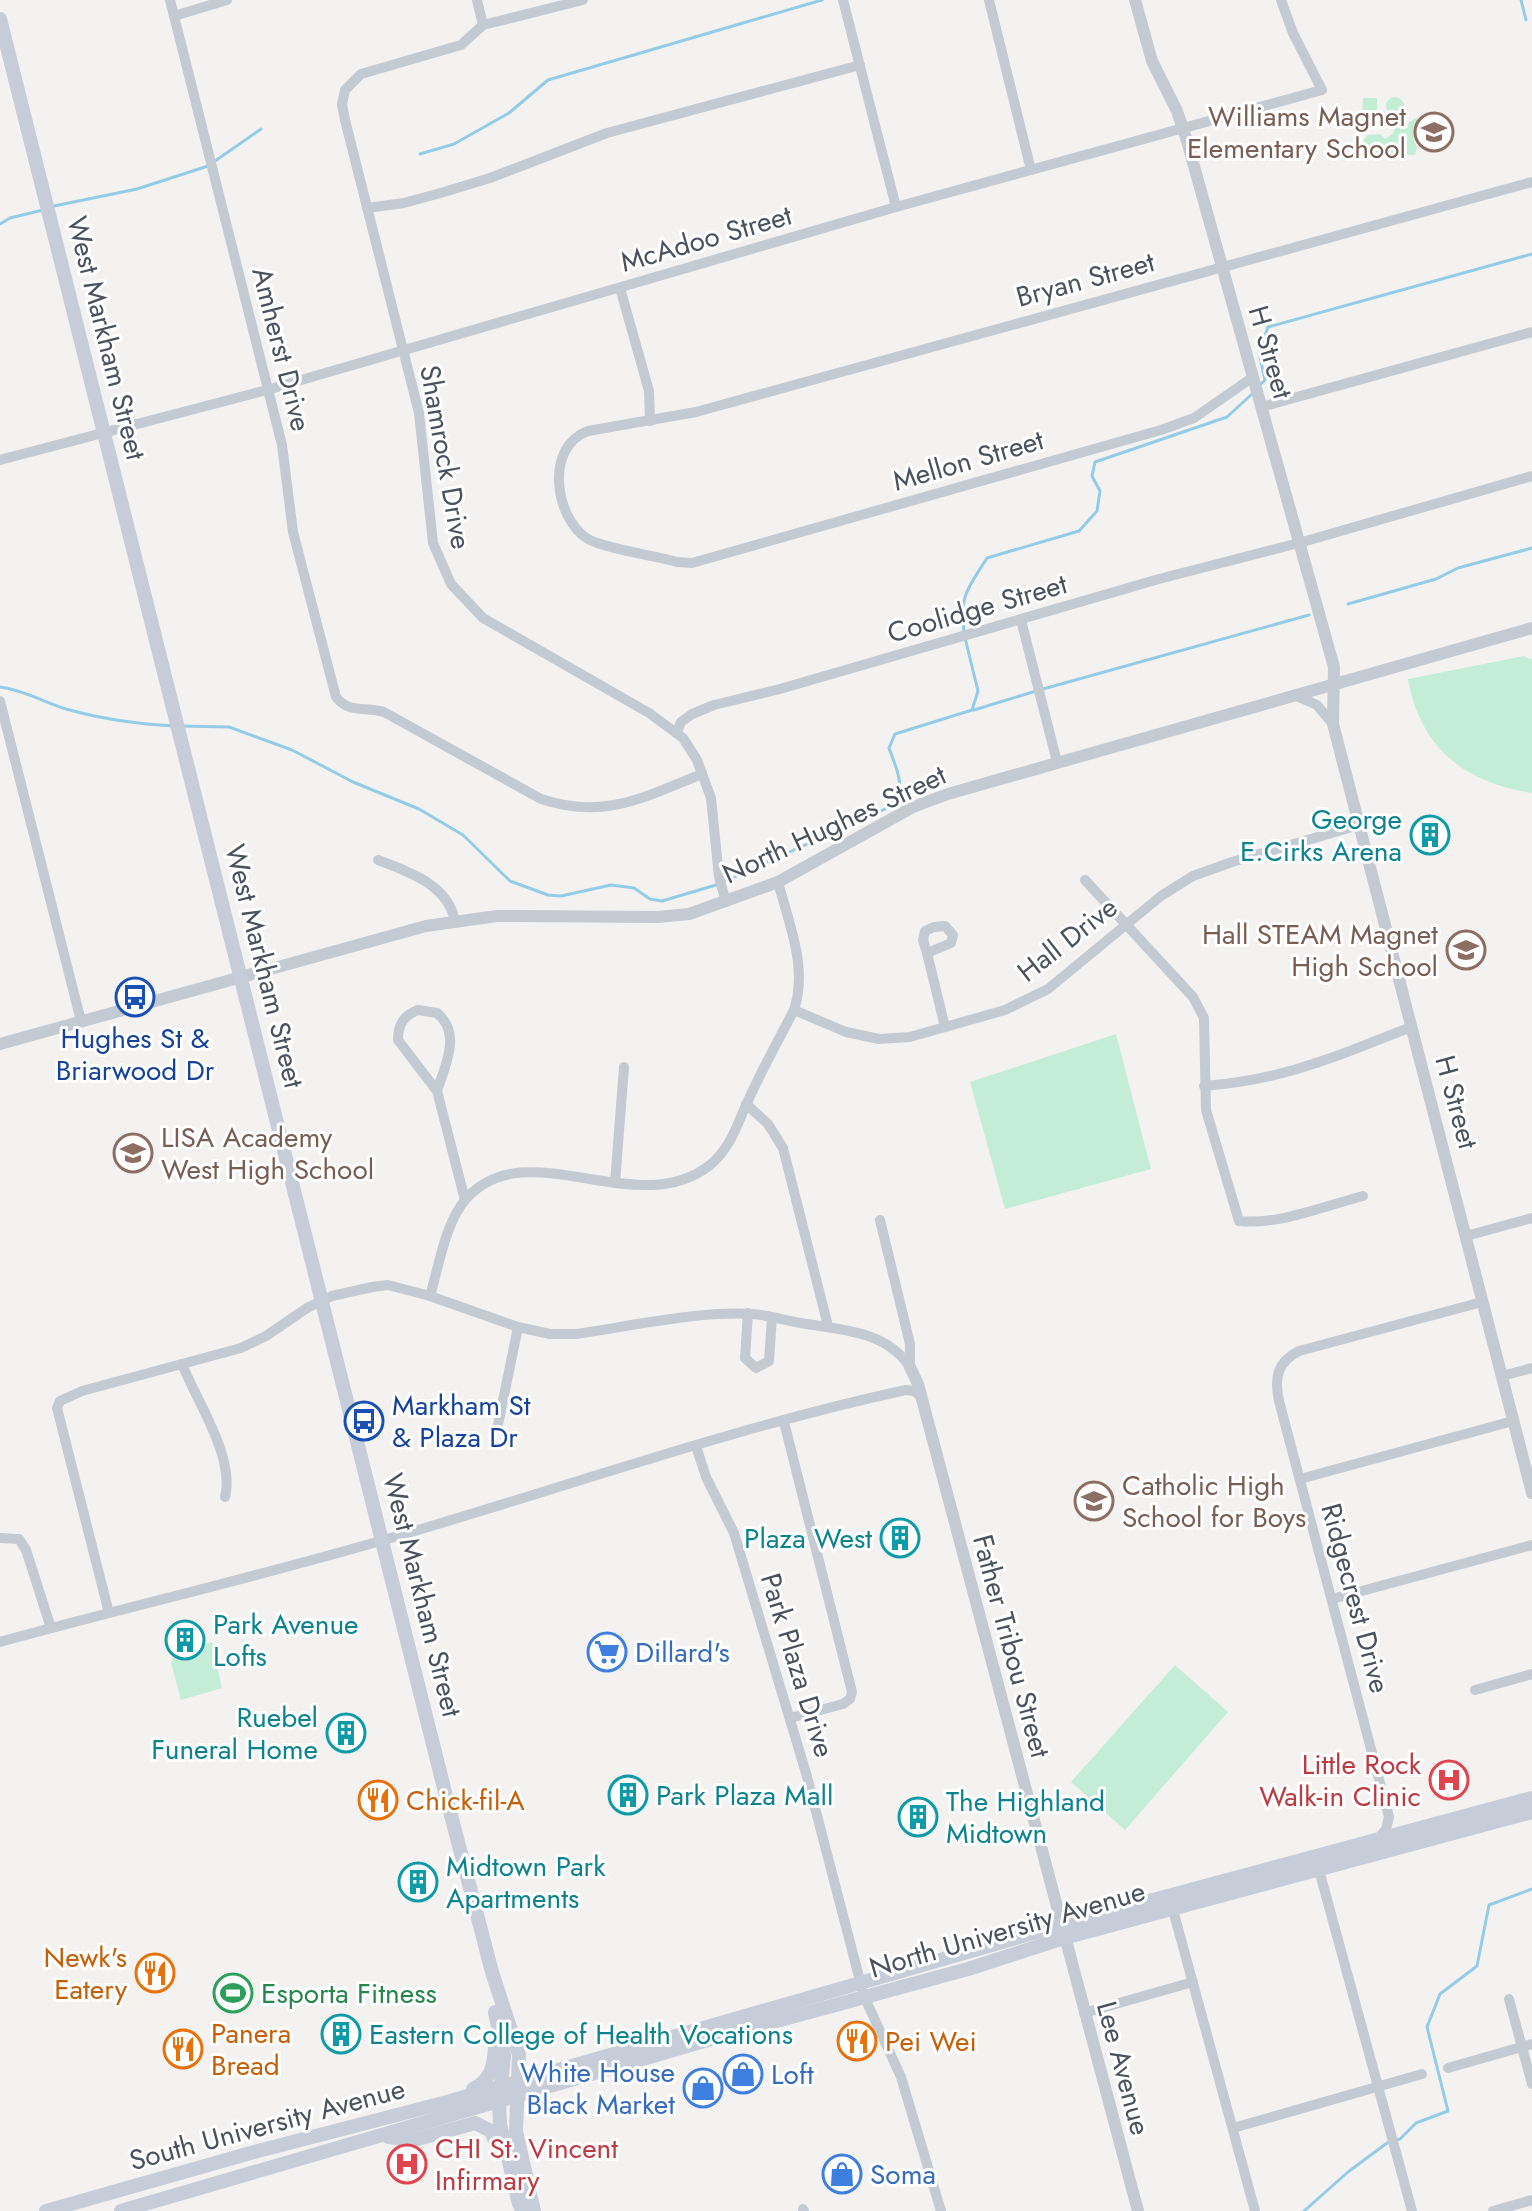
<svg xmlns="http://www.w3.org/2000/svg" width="1532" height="2211" font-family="Jost,sans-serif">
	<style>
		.green { fill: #c4edd8 }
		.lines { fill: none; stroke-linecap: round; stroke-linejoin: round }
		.stream { stroke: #94cce7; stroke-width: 3 }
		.minor { stroke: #c3cad2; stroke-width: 10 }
		.tertiary { stroke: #c3cad2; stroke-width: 12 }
		.secondary { stroke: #c6ccd8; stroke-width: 14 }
		.labels { text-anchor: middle; stroke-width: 6; stroke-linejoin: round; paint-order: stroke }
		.education-label { font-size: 28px; fill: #785e54; stroke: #fff; text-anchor: end }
		.street-label { font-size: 28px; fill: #4a525e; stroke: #fff }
		.culture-label { font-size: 28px; fill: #0d838f; stroke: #fff; text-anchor: start }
		.transit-label { font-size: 28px; fill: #164399; stroke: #fff }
		.shop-label { font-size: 28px; fill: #366cbe; stroke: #fff; text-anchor: start }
		.health-label { font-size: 28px; fill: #be3a42; stroke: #fff; text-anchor: end }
		.food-label { font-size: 28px; fill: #c56008; stroke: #fff; text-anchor: start }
		.leisure-label { font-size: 28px; fill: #27864d; stroke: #fff; text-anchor: start }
	</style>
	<rect width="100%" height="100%" fill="#f3f2f1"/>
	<g class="green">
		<circle cx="1395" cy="106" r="9"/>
		<path d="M 1363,98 L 1377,98 L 1377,124 L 1362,123 Z"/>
		<path d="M 1416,118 L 1421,120 L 1425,128 L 1421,134 L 1413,138 L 1417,148 L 1415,155 L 1363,154 L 1364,139 L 1368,135 L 1380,134 L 1385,139 L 1393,133 L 1397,123 L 1408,128 L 1409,122 Z"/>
		<path d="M 1524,656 L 1532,660 L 1532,793 C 1465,783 1420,748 1408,679 Z"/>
		<path d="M 1116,1034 L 1151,1169 L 1005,1209 L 970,1082 Z"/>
		<path d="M 212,1642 L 222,1688 L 181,1700 L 171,1663 L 176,1653 Z"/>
		<path d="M 1175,1665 L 1228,1712 L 1125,1830 L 1071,1782 Z"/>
	</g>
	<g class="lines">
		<g class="stream">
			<path d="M 1521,0 L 1526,20"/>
			<path d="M 420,154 L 454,144 L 509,113 L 548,80 L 822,0"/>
			<path d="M 215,161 L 261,129"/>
			<path d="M 54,206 L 137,189 L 208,166"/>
			<path d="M 0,224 L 10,218 L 43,210"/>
			<path d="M 1260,385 L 1265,380 L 1259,353 L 1268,327 L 1532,254"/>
			<path d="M 1348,604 L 1436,579 L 1458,568 L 1532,548"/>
			<path d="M 964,631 C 959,595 969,587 987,558 L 1079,531 L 1097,511 L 1100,491 L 1092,476 L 1095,462 L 1227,417 L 1252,394"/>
			<path d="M 0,687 C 23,690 44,702 66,709 C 101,719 138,724 174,726"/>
			<path d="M 1043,689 L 1309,615"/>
			<path d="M 974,710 L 1036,691"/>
			<path d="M 181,726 L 229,727 L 292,750 L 353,782 L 419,809 L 463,835 L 510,881 L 548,895 L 561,896 L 611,885 L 634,888 L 650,899 L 662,901 L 716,885"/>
			<path d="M 723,882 L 885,809 C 909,788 898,774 889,748 L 895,734 L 972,710 L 978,691 L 965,638"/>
			<path d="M 1304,2211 L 1348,2172 L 1387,2143 L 1400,2139 L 1416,2123 L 1448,2111 L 1427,2027 L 1440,1994 L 1477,1966 L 1489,1905 L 1532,1889"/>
		</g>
		<g class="minor">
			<path d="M 170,0 L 282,445 L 293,532 L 336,697 C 349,714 366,706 384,712 L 541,799 C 605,820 644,797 702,774"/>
			<path d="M 477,0 L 483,25"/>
			<path d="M 583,0 L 483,25 L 461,45 L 361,74 L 345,90 L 342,104 L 345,120 L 419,413 L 433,543 L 451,584 L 483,618 L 649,713 L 683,738 L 697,760 L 711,798 L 719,877 L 726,902"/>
			<path d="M 843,0 L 896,207"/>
			<path d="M 989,0 L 1031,170"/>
			<path d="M 174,16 L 227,0"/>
			<path d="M 367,208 L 404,203 L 444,192 L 490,178 L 607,133 L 860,65"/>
			<path d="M 620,288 L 649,391 L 650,421"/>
			<path d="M 1253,377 L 1194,418 L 1161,430 L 692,563 L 677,562 C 657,556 603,548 588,539 C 555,519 544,447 588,431 L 696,412 L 1532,182"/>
			<path d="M 1261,407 L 1532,332"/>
			<path d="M 0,460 L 267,390 L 896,207 L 1322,90 L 1293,33 L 1281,0"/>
			<path d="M 1021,620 L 1057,762"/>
			<path d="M 1294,695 L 1317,705 L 1333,724"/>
			<path d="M 0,701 L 81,1021"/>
			<path d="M 677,732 L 681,722 L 692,714 L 714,705 L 780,689 L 1159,579 L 1299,543 L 1532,476"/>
			<path d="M 378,860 C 410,872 448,885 455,921"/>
			<path d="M 1085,880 L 1193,997 L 1204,1018 L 1206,1110 L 1239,1221 C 1280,1225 1324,1206 1363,1196"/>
			<path d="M 945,926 L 953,935 L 951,943 L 927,953 L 923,940 L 925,931 L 934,927 Z"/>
			<path d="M 927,953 L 945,1027"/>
			<path d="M 418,1010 L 437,1013 C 462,1033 445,1066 437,1091 L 398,1040 C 398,1025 403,1016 418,1010 Z"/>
			<path d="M 794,1010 L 846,1032 L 879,1039 L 910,1037 L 1005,1010 L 1048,989 L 1161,896 L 1193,876 L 1232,862 L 1359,825"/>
			<path d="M 1204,1086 C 1243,1083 1282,1075 1319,1062 C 1351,1052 1381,1038 1412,1027"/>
			<path d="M 437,1091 L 465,1200"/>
			<path d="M 746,1104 L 768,1124 L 783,1148 L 828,1326"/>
			<path d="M 615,1183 L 624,1067"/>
			<path d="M 880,1220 L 910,1344 L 910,1367"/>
			<path d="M 1466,1236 L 1532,1218"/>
			<path d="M 430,1296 C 439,1266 445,1223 466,1199 C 526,1130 637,1223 710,1165 C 731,1147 736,1127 747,1103 C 761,1071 778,1041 794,1010 C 808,968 789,924 778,882"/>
			<path d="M 748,1313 L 745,1358 L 756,1368 L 769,1361 L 772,1317"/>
			<path d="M 182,1364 C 197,1402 235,1457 225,1497"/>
			<path d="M 1502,1376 L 1532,1368"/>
			<path d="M 784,1422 L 852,1692 L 850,1699 L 843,1704 L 790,1718"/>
			<path d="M 498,1425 L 518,1327"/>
			<path d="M 696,1446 L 706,1477 L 734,1533 L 806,1773 L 864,1996 L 901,2077 L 941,2211"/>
			<path d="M 1300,1479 L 1513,1421"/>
			<path d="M 0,1538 L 19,1539 L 26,1550 L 51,1628"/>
			<path d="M 1332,1599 L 1532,1545"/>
			<path d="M 109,1613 L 57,1408 L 60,1401 L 82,1391 L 241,1348 L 266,1336 L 307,1308 L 332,1296 L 372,1287 L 388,1285 L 430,1296 L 518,1327 L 550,1334 L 576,1334 C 631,1326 697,1311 752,1314 C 771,1315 788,1322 807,1324 C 845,1330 887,1332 910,1367"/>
			<path d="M 0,1642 C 142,1603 287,1570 428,1527 C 586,1480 744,1425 906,1390 L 914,1391 L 920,1396"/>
			<path d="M 1475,1690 L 1532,1674"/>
			<path d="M 1378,1839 L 1386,1829 L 1389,1817 L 1279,1401 C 1274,1378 1277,1362 1299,1351 L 1482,1302"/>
			<path d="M 1319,1870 L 1412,2211"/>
			<path d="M 1173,1910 L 1255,2211"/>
			<path d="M 1509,1999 L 1532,2084"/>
			<path d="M 1084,2013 L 1193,1982"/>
			<path d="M 1448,2068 L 1532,2044"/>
			<path d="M 1233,2128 L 1422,2074"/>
			<path d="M 803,2209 L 804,2211"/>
			<path d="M 1493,2211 L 1532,2200"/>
		</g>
		<g class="tertiary">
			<path d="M 1135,0 L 1152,61 L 1177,111 L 1187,141 L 1334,667 L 1333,724 L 1532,1493"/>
			<path d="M 0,1044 L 426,926 L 497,916 L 658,917 L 689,914 L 778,882 L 913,807 L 948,794 L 1532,628"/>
			<path d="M 910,1367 L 918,1384 L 1138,2211"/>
		</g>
		<g class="secondary">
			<path d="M 0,19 L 446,1796 L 492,1972 L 519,2055 L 516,2131 L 534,2211"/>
			<path d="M 495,2012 L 504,2056 L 499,2102 L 500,2124 L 519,2204 L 523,2211"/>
			<path d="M 473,2089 C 491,2080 494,2066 495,2047"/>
			<path d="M 388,2137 L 414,2140 L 475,2123 L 491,2131 L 498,2149"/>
			<path d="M 46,2211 L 258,2151 L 447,2102 L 1075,1921 L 1532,1798"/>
			<path d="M 121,2211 L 718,2037 L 968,1969 L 1064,1938 L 1532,1812"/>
		</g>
	</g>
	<defs>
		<symbol id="school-ring" viewBox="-11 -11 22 22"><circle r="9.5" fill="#fff" stroke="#8d6e63" stroke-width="1.5"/><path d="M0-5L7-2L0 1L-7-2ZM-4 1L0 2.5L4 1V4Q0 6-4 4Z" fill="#8d6e63"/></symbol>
		<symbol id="building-ring" viewBox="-11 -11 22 22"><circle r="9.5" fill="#fff" stroke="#0f9aa8" stroke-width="1.5"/><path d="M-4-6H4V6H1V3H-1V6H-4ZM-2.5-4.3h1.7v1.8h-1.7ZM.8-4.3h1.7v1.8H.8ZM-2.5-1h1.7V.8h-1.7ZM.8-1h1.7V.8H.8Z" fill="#0f9aa8"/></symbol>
		<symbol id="bus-ring" viewBox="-11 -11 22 22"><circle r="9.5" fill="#fff" stroke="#1a4fb4" stroke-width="1.5"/><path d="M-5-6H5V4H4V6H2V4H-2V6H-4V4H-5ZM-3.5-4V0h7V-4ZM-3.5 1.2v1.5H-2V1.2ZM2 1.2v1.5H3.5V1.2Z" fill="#1a4fb4"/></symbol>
		<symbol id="supermarket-ring" viewBox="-11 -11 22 22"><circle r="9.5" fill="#fff" stroke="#3f7fe0" stroke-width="1.5"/><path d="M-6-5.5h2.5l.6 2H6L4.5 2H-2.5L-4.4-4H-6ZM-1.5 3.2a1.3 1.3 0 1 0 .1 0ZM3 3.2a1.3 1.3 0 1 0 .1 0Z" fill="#3f7fe0"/></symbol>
		<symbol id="hospital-ring" viewBox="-11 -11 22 22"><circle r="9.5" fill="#fff" stroke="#e0444e" stroke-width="1.5"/><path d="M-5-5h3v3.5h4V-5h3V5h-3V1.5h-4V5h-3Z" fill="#e0444e"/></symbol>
		<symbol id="restaurant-ring" viewBox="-11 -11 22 22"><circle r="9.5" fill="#fff" stroke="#e8710a" stroke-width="1.5"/><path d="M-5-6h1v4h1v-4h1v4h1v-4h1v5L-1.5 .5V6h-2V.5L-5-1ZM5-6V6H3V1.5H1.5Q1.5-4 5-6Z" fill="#e8710a"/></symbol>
		<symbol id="stadium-ring" viewBox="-11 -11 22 22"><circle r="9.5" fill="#fff" stroke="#2e9e5b" stroke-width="1.5"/><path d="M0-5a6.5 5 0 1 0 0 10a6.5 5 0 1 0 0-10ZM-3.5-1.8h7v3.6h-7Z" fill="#2e9e5b"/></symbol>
		<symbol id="shop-ring" viewBox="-11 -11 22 22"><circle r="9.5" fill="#fff" stroke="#3f7fe0" stroke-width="1.5"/><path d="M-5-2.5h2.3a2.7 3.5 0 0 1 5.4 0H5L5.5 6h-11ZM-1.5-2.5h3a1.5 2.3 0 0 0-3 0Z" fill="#3f7fe0"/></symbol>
	</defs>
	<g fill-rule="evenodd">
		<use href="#school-ring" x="1412" y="110" width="44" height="44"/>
		<use href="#building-ring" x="1408" y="813" width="44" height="44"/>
		<use href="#school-ring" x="1444" y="928" width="44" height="44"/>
		<use href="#bus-ring" x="113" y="975" width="44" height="44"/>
		<use href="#school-ring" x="111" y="1131" width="44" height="44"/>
		<use href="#bus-ring" x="342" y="1399" width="44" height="44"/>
		<use href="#school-ring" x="1072" y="1479" width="44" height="44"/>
		<use href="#building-ring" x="878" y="1516" width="44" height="44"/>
		<use href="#building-ring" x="163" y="1618" width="44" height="44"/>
		<use href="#supermarket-ring" x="585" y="1630" width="44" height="44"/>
		<use href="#building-ring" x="324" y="1711" width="44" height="44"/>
		<use href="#hospital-ring" x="1427" y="1758" width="44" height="44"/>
		<use href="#building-ring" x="606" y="1773" width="44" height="44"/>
		<use href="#restaurant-ring" x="356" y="1778" width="44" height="44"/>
		<use href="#building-ring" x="896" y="1795" width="44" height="44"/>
		<use href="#building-ring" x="396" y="1860" width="44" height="44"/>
		<use href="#restaurant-ring" x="133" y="1951" width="44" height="44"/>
		<use href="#stadium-ring" x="211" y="1971" width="44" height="44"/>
		<use href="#building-ring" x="319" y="2012" width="44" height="44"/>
		<use href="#restaurant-ring" x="835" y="2019" width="44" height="44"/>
		<use href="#restaurant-ring" x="161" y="2027" width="44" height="44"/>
		<use href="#shop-ring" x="721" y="2052" width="44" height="44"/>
		<use href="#shop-ring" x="681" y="2066" width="44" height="44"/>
		<use href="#hospital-ring" x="385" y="2142" width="44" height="44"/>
		<use href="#shop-ring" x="820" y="2152" width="44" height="44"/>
	</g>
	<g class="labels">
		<g class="education-label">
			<text x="1406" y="126">Williams Magnet<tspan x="1406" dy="32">Elementary School</tspan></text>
			<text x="1438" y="944">Hall STEAM Magnet<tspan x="1438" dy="32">High School</tspan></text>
			<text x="161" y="1147" text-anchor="start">LISA Academy<tspan x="161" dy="32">West High School</tspan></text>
			<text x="1122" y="1495" text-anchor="start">Catholic High<tspan x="1122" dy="32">School for Boys</tspan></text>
		</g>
		<g class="street-label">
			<text transform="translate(706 238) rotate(-16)" y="10">McAdoo Street</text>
			<text transform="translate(1085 279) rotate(-15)" y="10">Bryan Street</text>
			<text transform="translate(107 338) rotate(76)" y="10">West Markham Street</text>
			<text transform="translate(282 349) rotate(76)" y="10">Amherst Drive</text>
			<text transform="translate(1271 352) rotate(74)" y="10">H Street</text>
			<text transform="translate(446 457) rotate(80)" y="10">Shamrock Drive</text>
			<text transform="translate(968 460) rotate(-16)" y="10">Mellon Street</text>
			<text transform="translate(977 608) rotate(-16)" y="10">Coolidge Street</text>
			<text transform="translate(834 824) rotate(-25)" y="10">North Hughes Street</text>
			<text transform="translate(1067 939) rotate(-38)" y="10">Hall Drive</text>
			<text transform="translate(265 966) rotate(76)" y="10">West Markham Street</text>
			<text transform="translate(1457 1102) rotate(75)" y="10">H Street</text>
			<text transform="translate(423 1595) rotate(76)" y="10">West Markham Street</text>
			<text transform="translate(1356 1598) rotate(75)" y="10">Ridgecrest Drive</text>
			<text transform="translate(1012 1646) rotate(75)" y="10">Father Tribou Street</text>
			<text transform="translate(798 1665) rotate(73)" y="10">Park Plaza Drive</text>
			<text transform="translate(1007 1929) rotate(-16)" y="10">North University Avenue</text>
			<text transform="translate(1124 2068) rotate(75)" y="10">Lee Avenue</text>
			<text transform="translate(267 2124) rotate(-15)" y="10">South University Avenue</text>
		</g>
		<g class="culture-label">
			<text x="1402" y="829" text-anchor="end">George<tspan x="1402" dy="32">E.Cirks Arena</tspan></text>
			<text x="872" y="1548" text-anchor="end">Plaza West</text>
			<text x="213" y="1634">Park Avenue<tspan x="213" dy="32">Lofts</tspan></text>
			<text x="318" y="1727" text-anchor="end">Ruebel<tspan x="318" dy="32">Funeral Home</tspan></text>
			<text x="656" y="1805">Park Plaza Mall</text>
			<text x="946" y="1811">The Highland<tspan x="946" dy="32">Midtown</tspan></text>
			<text x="446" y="1876">Midtown Park<tspan x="446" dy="32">Apartments</tspan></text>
			<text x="369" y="2044">Eastern College of Health Vocations</text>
		</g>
		<g class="transit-label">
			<text x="135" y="1048">Hughes St &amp;<tspan x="135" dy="32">Briarwood Dr</tspan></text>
			<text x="392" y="1415" text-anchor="start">Markham St<tspan x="392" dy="32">&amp; Plaza Dr</tspan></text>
		</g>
		<g class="shop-label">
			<text x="635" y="1662">Dillard's</text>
			<text x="675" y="2082" text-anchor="end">White House<tspan x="675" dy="32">Black Market</tspan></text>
			<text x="771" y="2084">Loft</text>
			<text x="870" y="2184">Soma</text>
		</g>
		<g class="health-label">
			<text x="1421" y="1774">Little Rock<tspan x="1421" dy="32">Walk-in Clinic</tspan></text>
			<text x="435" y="2158" text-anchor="start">CHI St. Vincent<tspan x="435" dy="32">Infirmary</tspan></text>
		</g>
		<g class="food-label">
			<text x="406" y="1810">Chick-fil-A</text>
			<text x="127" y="1967" text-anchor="end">Newk's<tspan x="127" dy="32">Eatery</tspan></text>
			<text x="211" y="2043">Panera<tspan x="211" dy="32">Bread</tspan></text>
			<text x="885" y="2051">Pei Wei</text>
		</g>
		<g class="leisure-label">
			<text x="261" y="2003">Esporta Fitness</text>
		</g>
	</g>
</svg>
